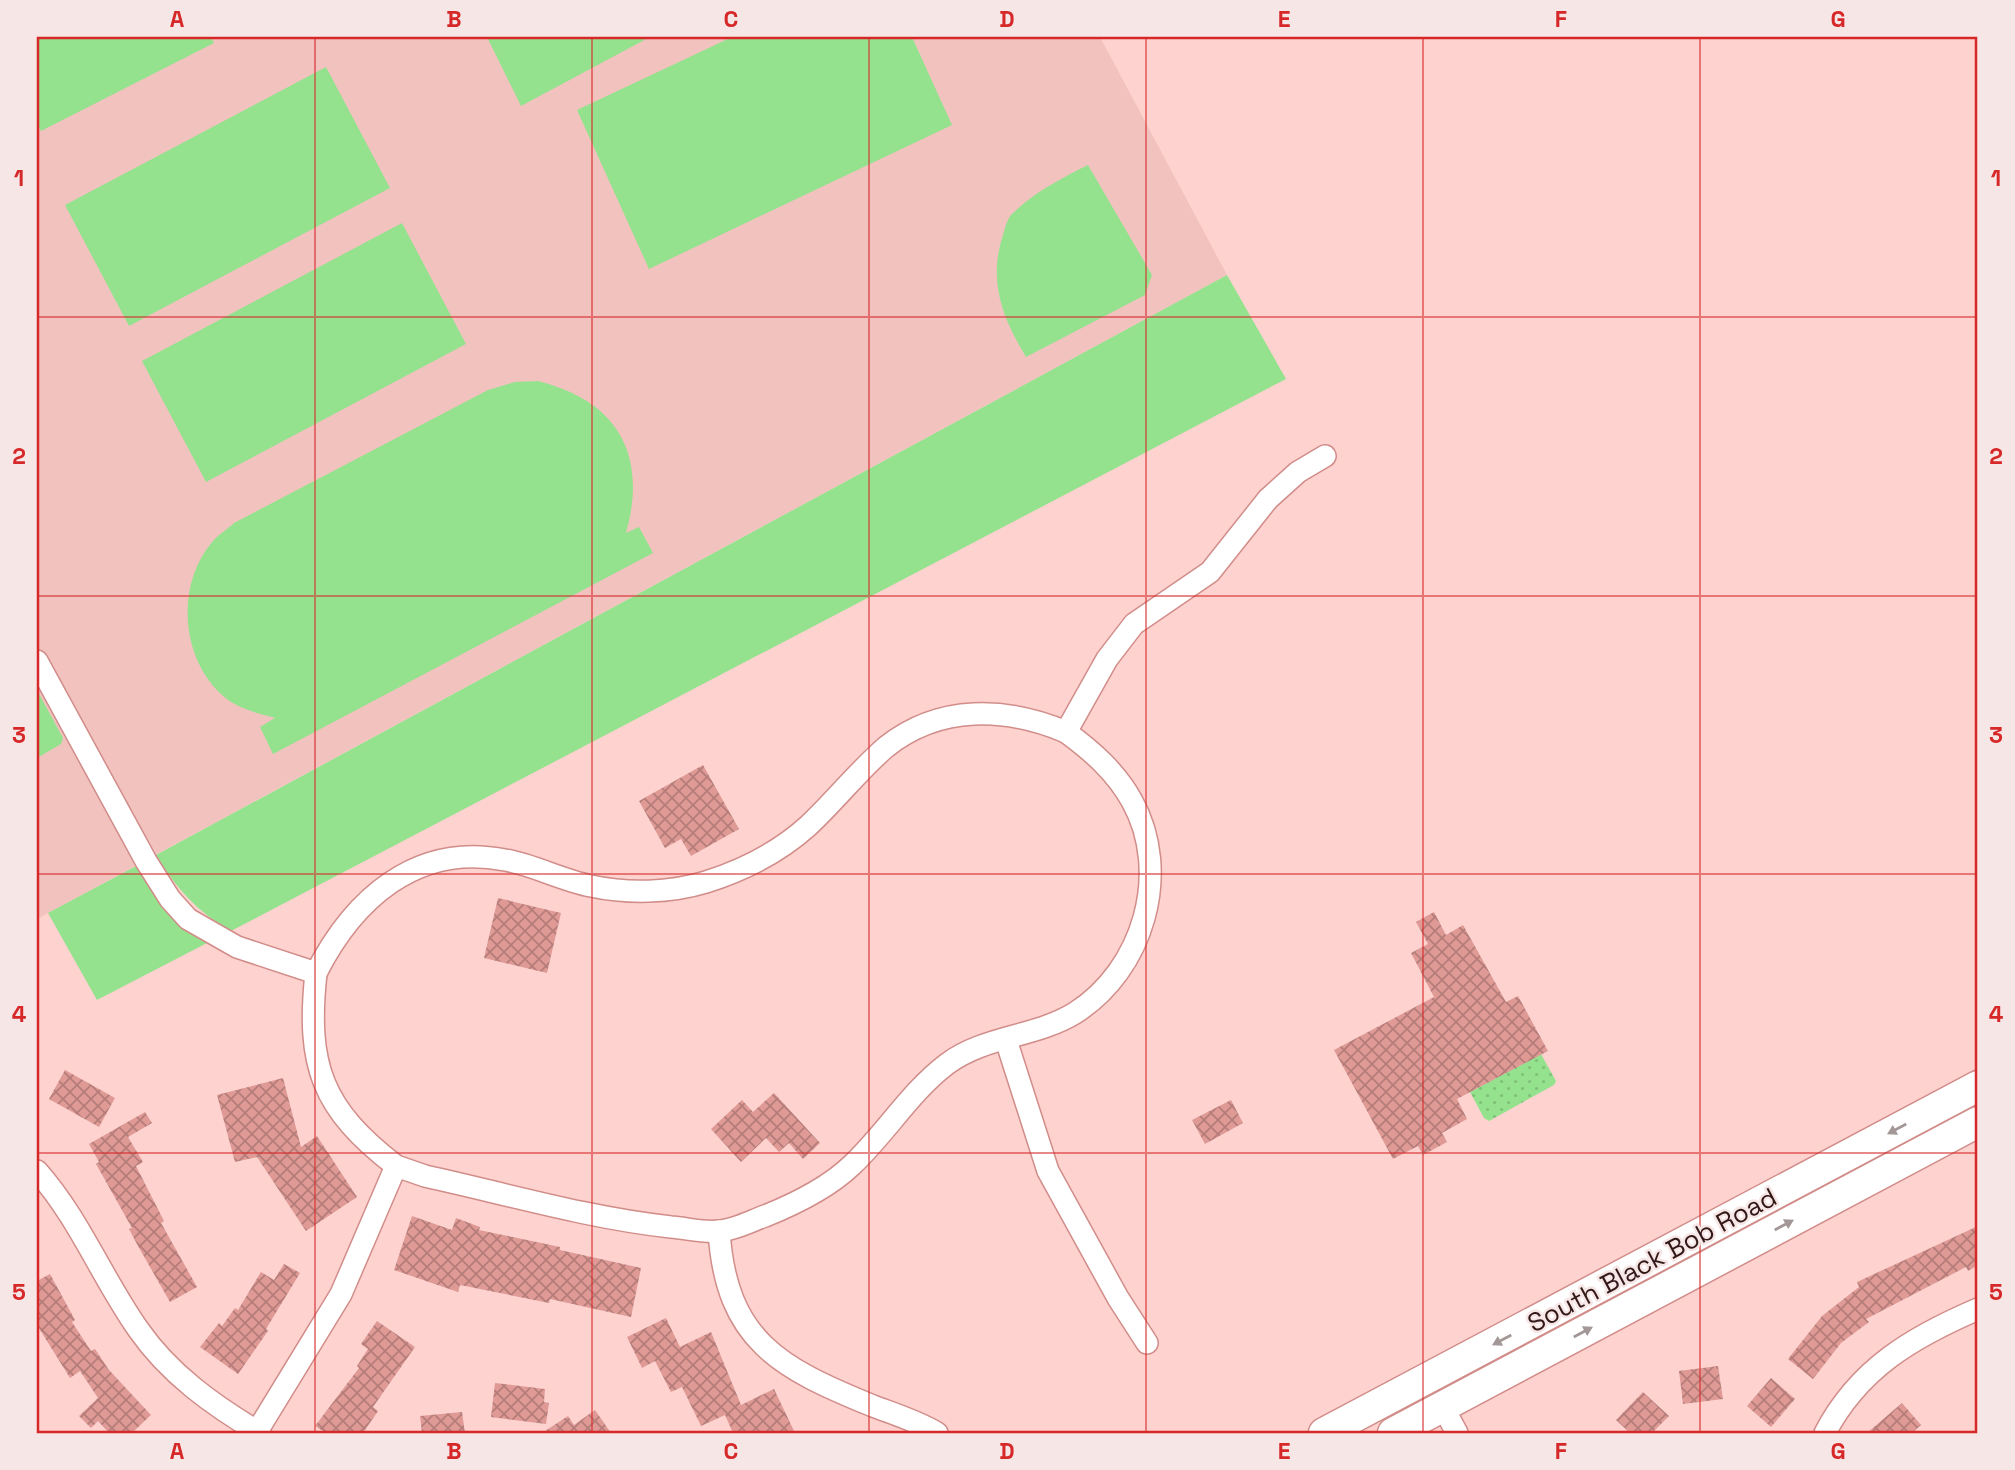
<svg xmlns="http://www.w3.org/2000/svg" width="2015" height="1470" font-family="'Space Grotesk',sans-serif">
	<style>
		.built { fill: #f2c2bf }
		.green { fill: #94e28e }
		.park { fill: url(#park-dots) }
		.building { fill: url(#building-cross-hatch) }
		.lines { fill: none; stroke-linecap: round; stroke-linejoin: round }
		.street-casing { stroke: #d18d89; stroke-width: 24 }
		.secondary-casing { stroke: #d18d89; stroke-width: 33 }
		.street { stroke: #fff; stroke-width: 21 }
		.secondary { stroke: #fff; stroke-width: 30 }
		.oneway { fill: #a39797 }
		.grid { fill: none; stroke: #d62828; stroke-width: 2; stroke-opacity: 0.55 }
		.labels { text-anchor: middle; stroke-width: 5; stroke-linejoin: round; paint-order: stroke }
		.street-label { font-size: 26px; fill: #321817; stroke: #f6e7e6 }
		.neatline { fill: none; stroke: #d62828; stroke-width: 2.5 }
		.grid-label { font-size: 23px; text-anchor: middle; font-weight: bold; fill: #d62828 }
	</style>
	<defs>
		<pattern id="park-dots" width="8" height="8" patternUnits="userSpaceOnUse" patternTransform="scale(1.75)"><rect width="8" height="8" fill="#94e28e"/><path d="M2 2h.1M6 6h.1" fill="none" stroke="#80c17a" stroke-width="1.8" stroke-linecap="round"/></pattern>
		<pattern id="building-cross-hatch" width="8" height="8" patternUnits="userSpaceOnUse" patternTransform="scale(1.75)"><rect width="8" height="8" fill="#df9a96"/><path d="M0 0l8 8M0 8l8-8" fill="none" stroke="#b57d79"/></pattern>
	</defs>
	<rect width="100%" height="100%" fill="#fed2cf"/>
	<path class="built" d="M 37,37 L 1100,37 L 1227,275 L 37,919 Z"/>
	<g class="green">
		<path d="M 37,37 L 211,37 L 214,43 L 41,131 L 37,124 Z"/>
		<path d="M 487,37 L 650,37 L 521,106 Z"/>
		<path d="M 732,37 L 912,37 L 952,125 L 649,269 L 577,110 Z"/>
		<path d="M 326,67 L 390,188 L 129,326 L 65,205 Z"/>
		<path d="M 1088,165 L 1152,275 L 1145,295 L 1026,357 C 1002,317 988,281 1003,235 C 1005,228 1007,220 1011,215 C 1033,193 1060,179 1088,165 Z"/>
		<path d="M 402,223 L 466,344 L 206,482 L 142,361 Z"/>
		<path d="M 1227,275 L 1286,379 L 231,931 C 196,911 177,889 156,855 Z"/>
		<path d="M 538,381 C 618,401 648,455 626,533 L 639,527 L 653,553 L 273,754 L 260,727 L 275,718 C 257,713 235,708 221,694 C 180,656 176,583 213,541 C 219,534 228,529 234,523 L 488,390 L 515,382 Z"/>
		<path d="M 37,690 L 63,738 L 61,744 L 37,758 Z"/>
		<path d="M 136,866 L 161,906 L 207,943 L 97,1000 L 48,913 Z"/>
	</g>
	<path class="park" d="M 1541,1054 L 1556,1081 L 1554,1085 L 1489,1121 L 1484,1118 L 1470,1092 Z"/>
	<g class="building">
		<path d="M 703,765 L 739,829 L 691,856 L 681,839 L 665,848 L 639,801 Z"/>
		<path d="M 498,898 L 561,913 L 547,973 L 484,958 Z"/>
		<path d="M 1434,912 L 1446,935 L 1463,925 L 1506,1002 L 1518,996 L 1548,1051 L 1457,1099 L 1467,1119 L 1442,1133 L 1447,1142 L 1423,1155 L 1418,1146 L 1393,1159 L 1334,1050 L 1434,997 L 1411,953 L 1428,944 L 1416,922 Z"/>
		<path d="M 65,1070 L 115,1098 L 99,1127 L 49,1099 Z"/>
		<path d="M 283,1078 L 301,1147 L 317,1136 L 357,1197 L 306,1231 L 257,1157 L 235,1162 L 217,1095 Z"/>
		<path d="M 774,1093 L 820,1143 L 803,1159 L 789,1143 L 779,1152 L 766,1138 L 741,1162 L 711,1129 L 742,1100 L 753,1112 Z"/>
		<path d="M 1231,1100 L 1243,1123 L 1205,1144 L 1192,1120 Z"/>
		<path d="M 145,1112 L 152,1123 L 128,1137 L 143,1162 L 136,1166 L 164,1221 L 161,1223 L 197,1287 L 170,1302 L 138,1246 L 129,1229 L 132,1228 L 96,1164 L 99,1162 L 89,1144 Z"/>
		<path d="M 412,1216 L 452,1230 L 456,1218 L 480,1227 L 479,1230 L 560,1247 L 560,1250 L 641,1268 L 631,1317 L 550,1299 L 549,1303 L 460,1285 L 458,1292 L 394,1270 Z"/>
		<path d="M 1978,1226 L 1978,1265 L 1968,1271 L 1966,1267 L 1866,1319 L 1869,1322 L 1841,1343 L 1813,1379 L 1788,1359 L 1822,1316 L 1859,1287 L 1857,1282 Z"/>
		<path d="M 284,1264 L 300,1273 L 266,1329 L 268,1331 L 238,1374 L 200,1347 L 219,1323 L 222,1326 L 235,1308 L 238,1310 L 261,1272 L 274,1280 Z"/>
		<path d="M 50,1274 L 75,1320 L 72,1322 L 91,1351 L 95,1349 L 109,1370 L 151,1415 L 132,1433 L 109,1433 L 98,1421 L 91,1428 L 79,1416 L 98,1398 L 80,1371 L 70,1378 L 37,1325 L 37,1281 Z"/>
		<path d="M 666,1318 L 680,1347 L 711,1332 L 741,1405 L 774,1389 L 795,1433 L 733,1433 L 725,1415 L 701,1426 L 682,1387 L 671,1392 L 655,1361 L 642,1368 L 627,1337 Z"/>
		<path d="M 377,1321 L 415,1347 L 373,1407 L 378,1411 L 363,1433 L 326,1433 L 315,1426 L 359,1368 L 357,1366 L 368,1349 L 361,1344 Z"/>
		<path d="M 1718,1366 L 1723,1399 L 1683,1404 L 1679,1371 Z"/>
		<path d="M 1771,1378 L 1795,1399 L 1771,1427 L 1747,1406 Z"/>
		<path d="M 495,1383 L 545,1389 L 544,1402 L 549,1403 L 546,1424 L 491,1417 Z"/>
		<path d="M 1643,1392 L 1669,1416 L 1652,1433 L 1630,1433 L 1616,1420 Z"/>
		<path d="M 1902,1403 L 1921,1425 L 1912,1433 L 1867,1433 Z"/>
		<path d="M 595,1410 L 611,1433 L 542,1433 L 568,1416 L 574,1425 Z"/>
		<path d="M 462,1412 L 465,1433 L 422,1433 L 420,1416 Z"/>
	</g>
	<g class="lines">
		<defs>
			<g id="street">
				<path d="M 37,661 L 146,861 L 170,899 L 188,919 L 237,947 L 316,973 C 306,1066 322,1109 396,1166"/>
				<path d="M 316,973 C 353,900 416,842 505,860 C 534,865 561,880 591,886 C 628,894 670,893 706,882 C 744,870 778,853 808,826 C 835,801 858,771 886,747 C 940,704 1006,707 1066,732 L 1107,659 L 1134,624 L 1210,572 L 1268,499 L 1298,472 L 1325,456"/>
				<path d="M 1006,1040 L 1048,1171 L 1118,1298 L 1147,1343"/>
				<path d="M 37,1171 C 79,1218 102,1278 138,1329 C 169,1374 214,1406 260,1433"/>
				<path d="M 719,1231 C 726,1341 780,1368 873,1406 C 894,1414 917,1421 937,1433"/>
				<path d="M 1443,1407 L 1457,1433"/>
				<path d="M 256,1433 L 341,1294 L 396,1166 L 425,1176 C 507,1194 588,1218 671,1227 C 686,1228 704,1233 719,1231 C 734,1230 751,1221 765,1216 C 795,1204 828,1188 852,1165 C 886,1133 910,1092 947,1064 C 984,1036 1036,1037 1075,1013 C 1143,970 1172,873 1132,801 C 1116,772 1092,751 1066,732"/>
				<path d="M 1825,1433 C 1859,1368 1913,1337 1978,1309"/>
			</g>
			<g id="secondary">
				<path d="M 1324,1433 L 1978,1086"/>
				<path d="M 1393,1433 L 1978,1122"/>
			</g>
		</defs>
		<use href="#street" class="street-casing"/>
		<use href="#secondary" class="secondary-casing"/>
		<use href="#street" class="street"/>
		<use href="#secondary" class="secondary"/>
	</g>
	<defs><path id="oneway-solid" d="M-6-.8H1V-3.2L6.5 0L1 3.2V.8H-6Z" transform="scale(1.75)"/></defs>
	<g class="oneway">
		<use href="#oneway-solid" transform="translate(1897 1129) rotate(152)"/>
		<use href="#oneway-solid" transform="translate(1784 1225) rotate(-28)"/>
		<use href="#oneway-solid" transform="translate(1583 1332) rotate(-28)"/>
		<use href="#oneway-solid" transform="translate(1502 1340) rotate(152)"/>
	</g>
	<path class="grid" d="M 315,37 L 315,1433M 592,37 L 592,1433M 869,37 L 869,1433M 1146,37 L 1146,1433M 1423,37 L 1423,1433M 1700,37 L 1700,1433M 37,317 L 1978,317M 37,596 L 1978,596M 37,874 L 1978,874M 37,1153 L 1978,1153"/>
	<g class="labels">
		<g class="street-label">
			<text transform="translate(1652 1260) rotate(-28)" y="9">South Black Bob Road</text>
		</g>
	</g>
	<rect width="2015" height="1470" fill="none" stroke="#f6e7e6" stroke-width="77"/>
	<rect x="38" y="38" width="1938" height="1394" class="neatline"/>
	<g class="grid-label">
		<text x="177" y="27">A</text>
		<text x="454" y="27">B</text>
		<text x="731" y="27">C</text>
		<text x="1007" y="27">D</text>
		<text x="1284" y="27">E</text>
		<text x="1561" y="27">F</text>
		<text x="1838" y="27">G</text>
		<text x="19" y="186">1</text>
		<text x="1996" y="186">1</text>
		<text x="19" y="464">2</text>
		<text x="1996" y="464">2</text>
		<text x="19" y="743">3</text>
		<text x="1996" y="743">3</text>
		<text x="19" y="1022">4</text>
		<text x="1996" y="1022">4</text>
		<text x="19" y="1300">5</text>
		<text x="1996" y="1300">5</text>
		<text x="177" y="1459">A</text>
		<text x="454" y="1459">B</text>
		<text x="731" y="1459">C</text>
		<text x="1007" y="1459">D</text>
		<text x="1284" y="1459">E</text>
		<text x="1561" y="1459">F</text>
		<text x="1838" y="1459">G</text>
	</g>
</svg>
